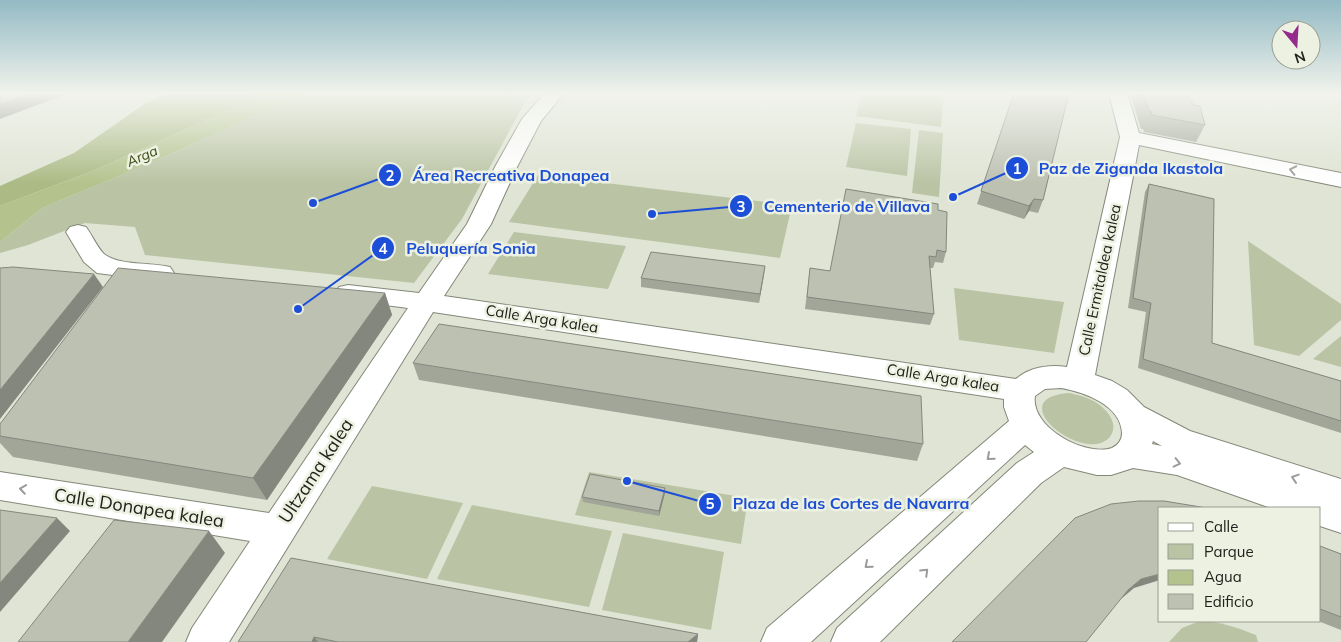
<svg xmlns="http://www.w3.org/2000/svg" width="1341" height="642" font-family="Mulish,sans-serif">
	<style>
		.green { fill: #bac4a4 }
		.forest { fill: #acbb86 }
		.water { fill: #b4c38e }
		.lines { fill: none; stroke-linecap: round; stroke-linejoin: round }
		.minor-casing { stroke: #838879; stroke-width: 2 }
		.minor { fill: #fff; fill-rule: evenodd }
		.wall { fill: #a2a699 }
		.shaded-wall { fill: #84877d }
		.building { fill: #bcc1b2; stroke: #84877d }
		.oneway { stroke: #9b9c99 }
		.labels { text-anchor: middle; stroke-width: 5; stroke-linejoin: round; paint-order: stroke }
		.far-water-label { font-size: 14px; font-style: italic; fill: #3d490e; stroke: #ecf1e1 }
		.street-label { font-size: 15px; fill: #20221c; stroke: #ecf1e1 }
		.near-street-label { font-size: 18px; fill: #20221c; stroke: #ecf1e1 }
		.leader { fill: none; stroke: #1d4ed8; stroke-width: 2 }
		.callout-dot { fill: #1d4ed8; stroke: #ecf1e1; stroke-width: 2 }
		.mark-label { font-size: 15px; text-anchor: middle; font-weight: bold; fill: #fff }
		.callout-label { font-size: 16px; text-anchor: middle; font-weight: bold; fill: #1d4ed8; stroke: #ecf1e1; stroke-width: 5; stroke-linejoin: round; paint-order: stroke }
	</style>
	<rect width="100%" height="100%" fill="#dfe4d4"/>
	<g class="green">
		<path d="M 306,93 L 535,93 L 526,100 L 462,219 L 414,283 L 145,255 L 135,227 L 85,223 L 28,245 L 0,253 L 0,242 L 42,208 L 157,160 Z"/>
		<path d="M 862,93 L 944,93 L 941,127 L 856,116 Z"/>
		<path d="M 856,123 L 911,129 L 907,176 L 846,167 Z"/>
		<path d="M 919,130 L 943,133 L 939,197 L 912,193 Z"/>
		<path d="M 538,175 L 792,205 L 780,258 L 509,222 Z"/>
		<path d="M 514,232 L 626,246 L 608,289 L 488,274 Z"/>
		<path d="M 1248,241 L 1341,304 L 1341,320 L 1299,356 L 1254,345 Z"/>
		<path d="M 954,288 L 1064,302 L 1054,353 L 959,340 Z"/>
		<path d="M 1341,336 L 1341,367 L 1313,359 Z"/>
		<path d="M 1069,393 C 1083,396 1097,400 1106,411 C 1122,428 1110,447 1088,444 C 1055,440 1014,397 1069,393 Z"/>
		<path d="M 589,472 L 748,498 L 741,544 L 575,515 Z"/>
		<path d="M 372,486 L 463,503 L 427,579 L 327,559 Z"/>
		<path d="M 472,505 L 612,531 L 589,607 L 437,579 Z"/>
		<path d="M 623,533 L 724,552 L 711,630 L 602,610 Z"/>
		<path d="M 1200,621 C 1219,621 1238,628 1256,635 L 1258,642 L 1169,642 L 1182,628 Z"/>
	</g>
	<path class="forest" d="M 167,93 L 267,93 L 95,170 L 0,206 L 0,186 L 74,153 L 146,103 Z"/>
	<path class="water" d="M 267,93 L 306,93 L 157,160 L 42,208 L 0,242 L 0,206 L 95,170 Z"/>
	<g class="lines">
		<defs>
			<g id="minor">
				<path d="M 545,93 L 564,93 L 541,121 L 517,167 L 491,224 L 444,296 L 1016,379 C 1029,367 1050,364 1067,367 L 1120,137 L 1109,93 L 1127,93 L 1139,133 L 1341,173 L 1341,187 L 1139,145 L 1095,375 L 1112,381 L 1127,390 L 1144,407 L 1190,431 L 1341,479 L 1341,533 L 1320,526 L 1320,508 L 1271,508 L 1177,475 L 1133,468 L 1111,475 L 1097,475 L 1064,467 L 1041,483 L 880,642 L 831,642 L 837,628 L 1017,463 L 1034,452 L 1025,445 L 811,642 L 761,642 L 767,628 L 1009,421 L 1004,407 L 1004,399 L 433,312 L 229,642 L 186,642 L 192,628 L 250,541 L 0,500 L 0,472 L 269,513 L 408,308 L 339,299 L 335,293 L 339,287 L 348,285 L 419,293 L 467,224 L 495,167 L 522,119 ZM 1061,388 C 1084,392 1121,405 1122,433 C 1122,440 1118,445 1112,448 C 1085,457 1030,427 1035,396 L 1045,389 ZM 1153,441 L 1162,446 L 1152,444 Z"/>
				<path d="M 78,225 L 86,227 C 92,235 97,247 104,254 C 119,266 151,262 170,267 L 174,273 L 170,279 L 161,281 L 97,273 L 84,262 L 66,232 L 70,227 Z"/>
			</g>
		</defs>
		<use href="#minor" class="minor-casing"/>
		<use href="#minor" class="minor"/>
	</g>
	<g class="wall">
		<path d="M 1014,93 L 1043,200 L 1038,213 L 1029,211 L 1024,219 L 977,204 Z"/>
		<path d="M 1130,93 L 1188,93 L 1193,105 L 1205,125 L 1196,142 L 1144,132 L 1143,129 L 1141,129 Z"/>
		<path d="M 1149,184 L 1212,343 L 1341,381 L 1341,433 L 1138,368 L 1146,312 L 1128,308 L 1145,192 Z"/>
		<path d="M 938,210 L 946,252 L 943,263 L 935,262 L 933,268 L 930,268 L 934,314 L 930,325 L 805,309 L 810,268 L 830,271 Z"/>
		<path d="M 765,266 L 759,303 L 641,287 L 641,278 Z"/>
		<path d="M 385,293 L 392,315 L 267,500 L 13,457 L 0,443 L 0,436 Z"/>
		<path d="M 413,363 L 923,444 L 917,461 L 419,380 Z"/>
		<path d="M 665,493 L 659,516 L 583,502 L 582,497 Z"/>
		<path d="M 1320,546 L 1341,554 L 1341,630 L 1318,621 L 1320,621 Z"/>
		<path d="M 291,558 L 698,634 L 697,642 L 238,642 Z"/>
	</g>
	<g class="shaded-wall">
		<path d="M 32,93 L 63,93 L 64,95 L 0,119 L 0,104 Z"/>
		<path d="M 1034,199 L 1029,211 L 1024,219 L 1029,206 Z"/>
		<path d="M 765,266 L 764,275 L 759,303 L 760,294 Z"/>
		<path d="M 94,274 L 103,287 L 0,419 L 0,390 Z"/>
		<path d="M 385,293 L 392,315 L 267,500 L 253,478 Z"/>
		<path d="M 665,488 L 665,493 L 659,516 L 659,511 Z"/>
		<path d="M 57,518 L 70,531 L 0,612 L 0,583 Z"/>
		<path d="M 209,531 L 225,553 L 162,642 L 128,642 Z"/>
		<path d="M 1160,574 L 1160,580 L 1134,588 L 1121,599 L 1128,590 L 1141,579 Z"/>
		<path d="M 698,634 L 697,642 L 688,642 Z"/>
		<path d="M 314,637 L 318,642 L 312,642 Z"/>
	</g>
	<g class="building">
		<path d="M 0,93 L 32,93 L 0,104 Z"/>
		<path d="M 1014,93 L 1069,93 L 1043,200 L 1034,199 L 1029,206 L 981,191 Z"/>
		<path d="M 1143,93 L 1188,93 L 1193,105 L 1200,106 L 1205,125 L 1152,115 L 1151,111 L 1149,111 Z"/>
		<path d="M 1149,184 L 1214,199 L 1212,343 L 1341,381 L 1341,421 L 1143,359 L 1151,303 L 1133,298 Z"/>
		<path d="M 846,189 L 938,204 L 938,210 L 947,212 L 946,252 L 937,250 L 936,257 L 929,256 L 934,314 L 807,297 L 810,268 L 830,271 Z"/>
		<path d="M 651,252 L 765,266 L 760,294 L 641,278 Z"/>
		<path d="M 13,267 L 94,274 L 0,390 L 0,268 Z"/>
		<path d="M 118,268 L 385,293 L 253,478 L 0,436 L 0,424 Z"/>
		<path d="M 439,324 L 921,396 L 923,444 L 413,363 Z"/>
		<path d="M 590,474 L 665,488 L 659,511 L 582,497 Z"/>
		<path d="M 1139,501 L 1164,501 L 1207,508 L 1160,508 L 1160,574 L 1141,579 L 1128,590 L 1086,642 L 952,642 L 1075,518 L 1111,504 Z"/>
		<path d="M 0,510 L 57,518 L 0,583 Z"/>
		<path d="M 114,520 L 209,531 L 128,642 L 18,642 Z"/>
		<path d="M 1320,546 L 1341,554 L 1341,617 L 1320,609 Z"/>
		<path d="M 291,558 L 698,634 L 688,642 L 338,642 L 314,637 L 312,642 L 238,642 Z"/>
	</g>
	<defs><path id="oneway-chevron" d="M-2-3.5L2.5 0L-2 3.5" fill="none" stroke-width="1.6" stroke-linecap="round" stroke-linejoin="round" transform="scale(1.25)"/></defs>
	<g class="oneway">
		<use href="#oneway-chevron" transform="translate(1293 170) rotate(-168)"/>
		<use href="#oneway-chevron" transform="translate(990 457) rotate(139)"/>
		<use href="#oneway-chevron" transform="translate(1177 463) rotate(13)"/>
		<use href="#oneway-chevron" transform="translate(1295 478) rotate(-162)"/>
		<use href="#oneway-chevron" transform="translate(23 489) rotate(-171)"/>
		<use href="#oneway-chevron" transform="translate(868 565) rotate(139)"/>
		<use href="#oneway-chevron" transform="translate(925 572) rotate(-44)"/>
	</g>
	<linearGradient id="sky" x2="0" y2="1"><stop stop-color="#93bac4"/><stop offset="0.51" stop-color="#f1f3ec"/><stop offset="1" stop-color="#f1f3ec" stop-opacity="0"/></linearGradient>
	<rect width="1341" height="183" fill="url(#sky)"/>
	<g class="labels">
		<g class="far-water-label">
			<text transform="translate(142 156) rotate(-23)" y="5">Arga</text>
		</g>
		<g class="street-label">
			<text transform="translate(1100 280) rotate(-78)" y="5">Calle Ermitaldea kalea</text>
			<text transform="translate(542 319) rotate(9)" y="5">Calle Arga kalea</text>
			<text transform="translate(943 378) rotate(9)" y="5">Calle Arga kalea</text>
		</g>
		<g class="near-street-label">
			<text transform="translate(316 471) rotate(-57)" y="6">Ultzama kalea</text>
			<text transform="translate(139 508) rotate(9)" y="6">Calle Donapea kalea</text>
		</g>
	</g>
	<path class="leader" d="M953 197L1017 168M313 203L390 175M652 214L741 206M298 309L383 248M627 481L710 504"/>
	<g class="callout-dot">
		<circle cx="953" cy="197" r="5"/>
		<circle cx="313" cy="203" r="5"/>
		<circle cx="652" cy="214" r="5"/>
		<circle cx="298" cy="309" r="5"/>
		<circle cx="627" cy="481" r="5"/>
		<circle cx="1017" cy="168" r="12"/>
		<circle cx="390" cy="175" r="12"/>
		<circle cx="741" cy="206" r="12"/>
		<circle cx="383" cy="248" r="12"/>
		<circle cx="710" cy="504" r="12"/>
	</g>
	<g class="mark-label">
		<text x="1017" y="174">1</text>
		<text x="390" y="181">2</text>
		<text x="741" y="212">3</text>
		<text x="383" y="254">4</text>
		<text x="710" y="509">5</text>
	</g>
	<g class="callout-label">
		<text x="1131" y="174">Paz de Ziganda Ikastola</text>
		<text x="511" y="181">Área Recreativa Donapea</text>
		<text x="847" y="212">Cementerio de Villava</text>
		<text x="471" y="254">Peluquería Sonia</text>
		<text x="851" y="509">Plaza de las Cortes de Navarra</text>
	</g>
	<rect x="1158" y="507" width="162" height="115" fill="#ecf1e1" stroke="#9a9e92"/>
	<rect x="1168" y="523" width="25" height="8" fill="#ffffff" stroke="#9a9e92"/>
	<text x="1204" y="532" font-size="15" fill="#20221c">Calle</text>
	<rect x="1168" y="544" width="25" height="15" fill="#bac4a4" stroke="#9a9e92"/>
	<text x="1204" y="557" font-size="15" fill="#20221c">Parque</text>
	<rect x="1168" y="570" width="25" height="15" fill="#b4c38e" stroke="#9a9e92"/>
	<text x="1204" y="582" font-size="15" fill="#20221c">Agua</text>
	<rect x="1168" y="594" width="25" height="15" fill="#bcc1b2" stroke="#9a9e92"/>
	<text x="1204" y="607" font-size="15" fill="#20221c">Edificio</text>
	<g transform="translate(1296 45) rotate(162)"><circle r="24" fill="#ecf1e1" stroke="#9a9e92"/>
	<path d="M0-4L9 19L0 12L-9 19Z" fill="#952a8d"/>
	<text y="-8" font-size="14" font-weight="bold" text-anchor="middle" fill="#20221c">N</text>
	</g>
</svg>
